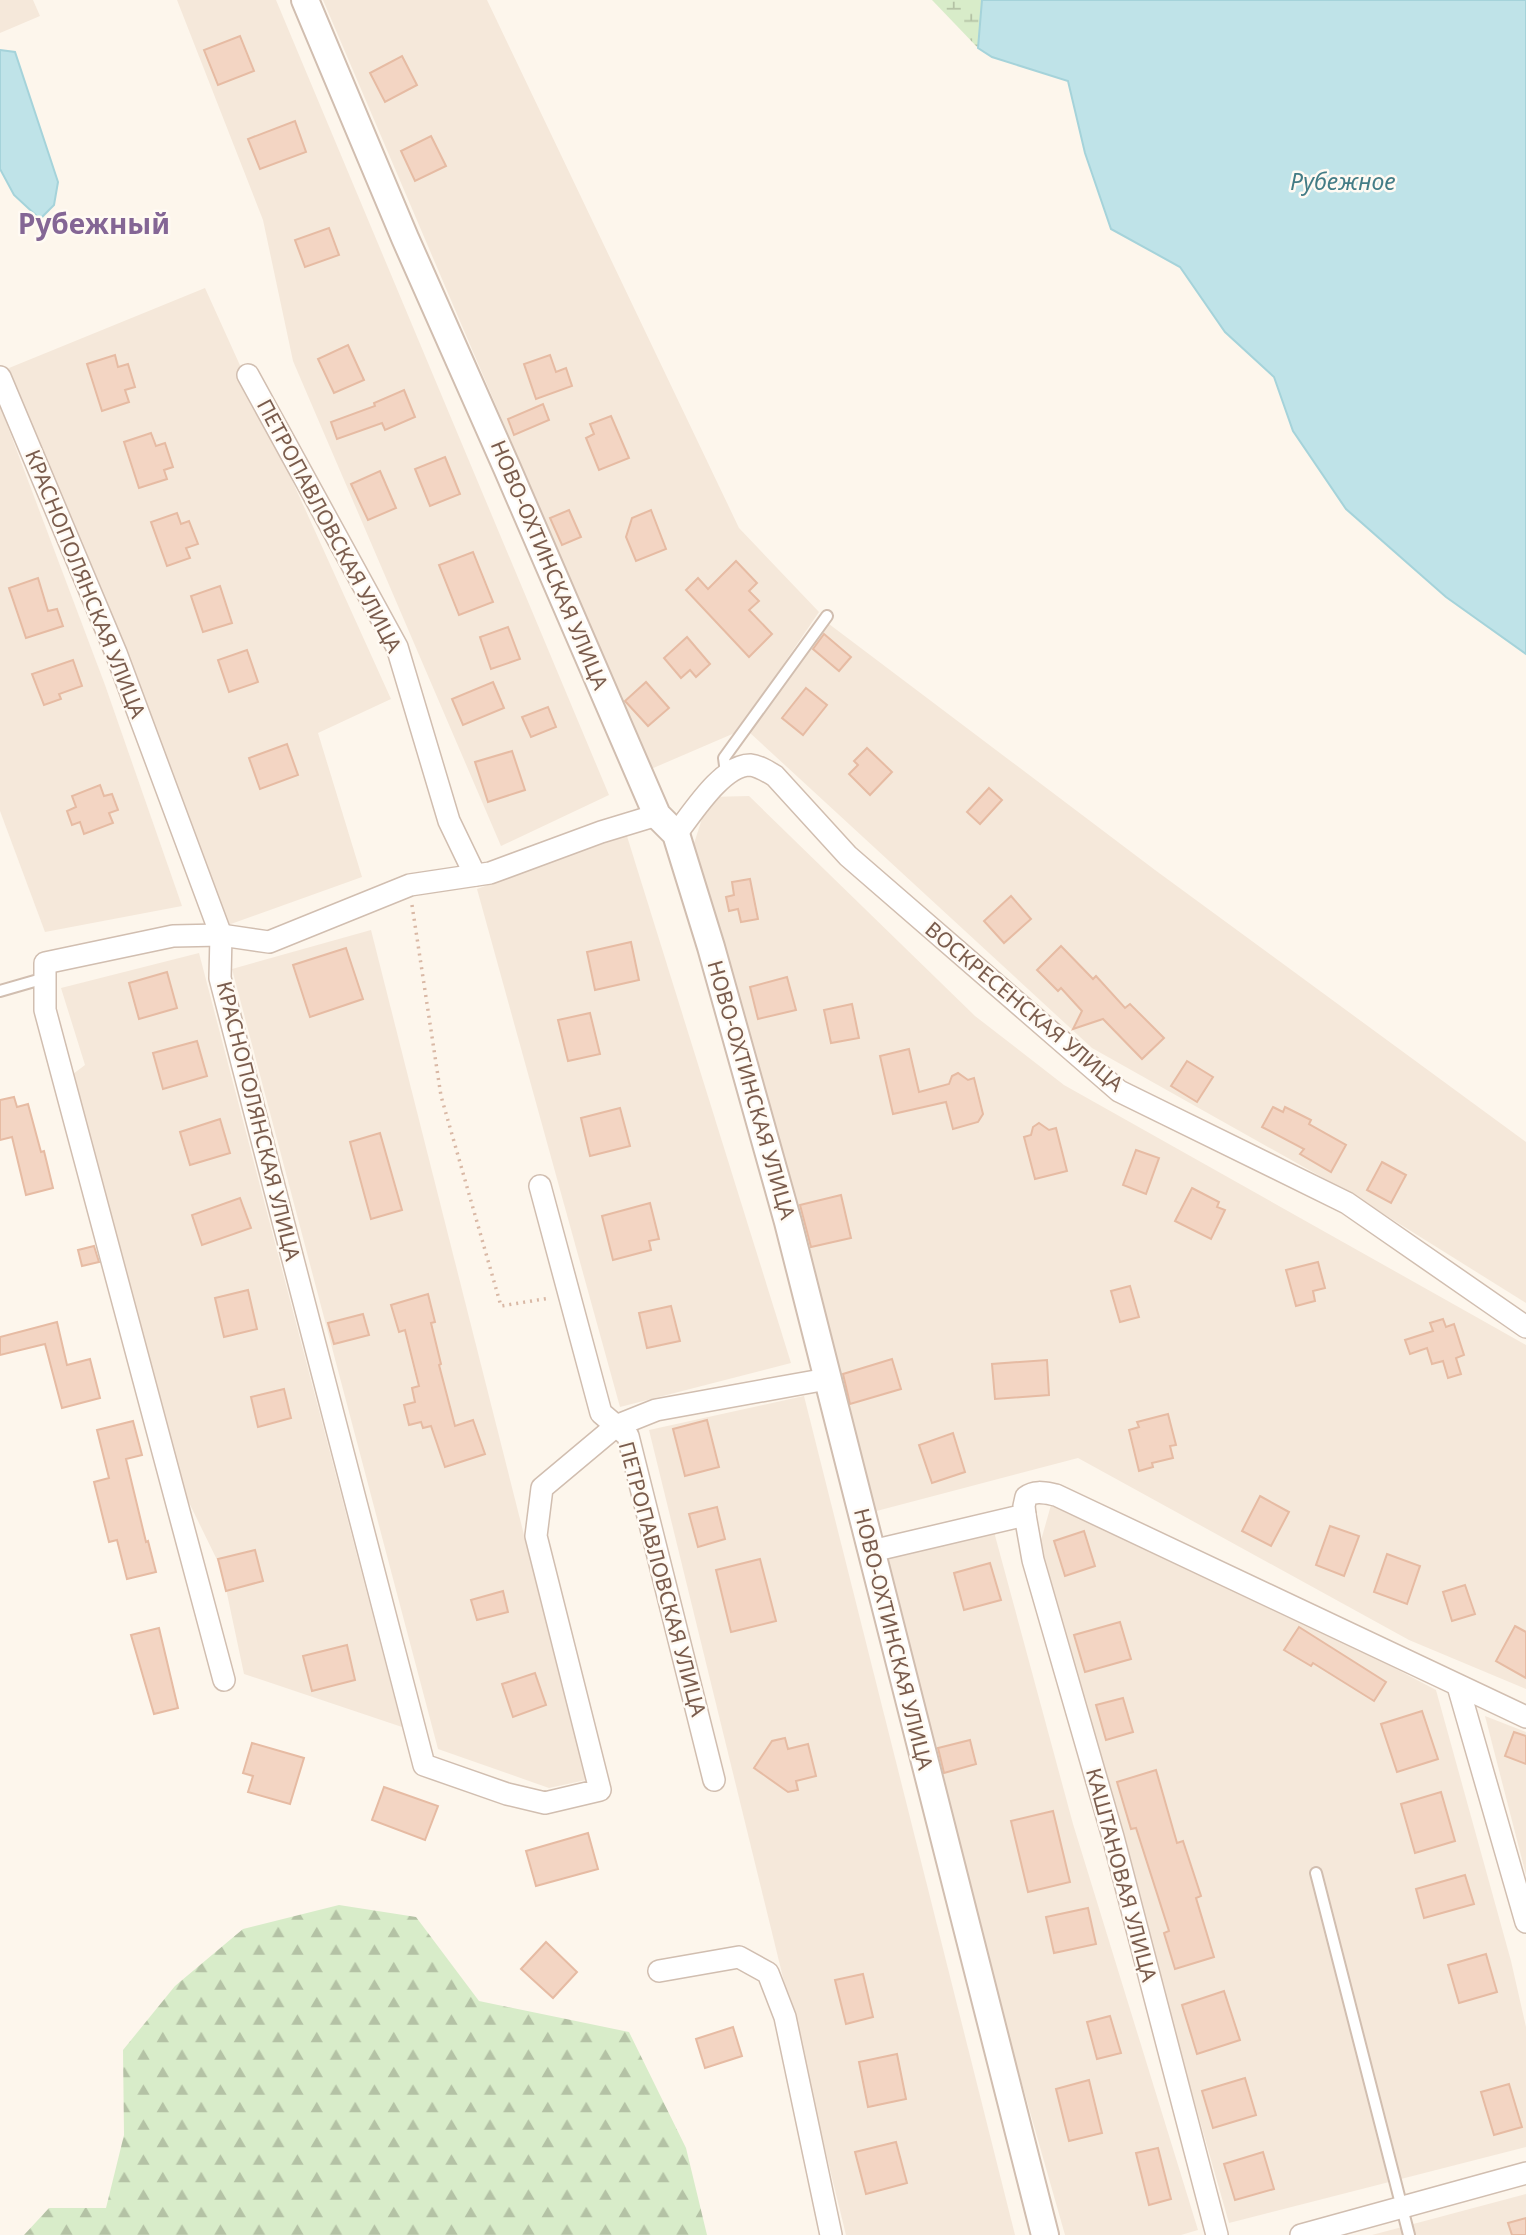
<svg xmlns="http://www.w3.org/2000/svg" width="1526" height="2235" font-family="'Noto Sans',sans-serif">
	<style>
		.residential { fill: #f5e8da }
		.forest { fill: url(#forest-firs) }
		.wetland { fill: url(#wetland-marsh) }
		.water { fill: #bfe3e8; stroke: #a5d3da; stroke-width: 2 }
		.building { fill: #f3d5c3; stroke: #e6bba3; stroke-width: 2 }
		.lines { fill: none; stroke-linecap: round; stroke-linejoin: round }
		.service-casing { stroke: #d1beb0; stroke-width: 14 }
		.minor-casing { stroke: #d1beb0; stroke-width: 24 }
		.tertiary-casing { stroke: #d1beb0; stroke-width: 30 }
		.path { stroke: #d9b8a5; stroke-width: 3.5; stroke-dasharray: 2 5; stroke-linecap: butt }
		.service { stroke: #fff; stroke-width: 10 }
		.minor { stroke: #fff; stroke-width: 21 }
		.tertiary { stroke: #fff; stroke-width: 26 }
		.labels { text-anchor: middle; stroke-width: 5; stroke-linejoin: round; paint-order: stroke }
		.street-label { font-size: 21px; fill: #7a5c4d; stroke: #fffaf3 }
		.water-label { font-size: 23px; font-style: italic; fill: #437c86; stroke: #fffaf3 }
		.district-label { font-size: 28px; font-weight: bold; fill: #846695; stroke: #fffaf3 }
	</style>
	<defs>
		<pattern id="forest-firs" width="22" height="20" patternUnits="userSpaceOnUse" patternTransform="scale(1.75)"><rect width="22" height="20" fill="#d8ecc9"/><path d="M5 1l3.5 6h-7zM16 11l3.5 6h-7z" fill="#b4c2a5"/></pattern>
		<pattern id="wetland-marsh" width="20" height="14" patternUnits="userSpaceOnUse" patternTransform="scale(1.75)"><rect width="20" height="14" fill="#d8ecc9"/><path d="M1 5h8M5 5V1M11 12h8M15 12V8" fill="none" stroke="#b4c2a5"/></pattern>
	</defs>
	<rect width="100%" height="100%" fill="#fdf6ec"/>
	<g class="residential">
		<path d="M 0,0 L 33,0 L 40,16 L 0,33 Z"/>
		<path d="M 177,0 L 276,0 L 609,795 L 501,846 L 293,361 L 263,220 Z"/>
		<path d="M 323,0 L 487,0 L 739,528 L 819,612 L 737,732 L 651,769 Z"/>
		<path d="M 205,288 L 391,699 L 318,733 L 362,877 L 228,925 L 9,368 Z"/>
		<path d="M 0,406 L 105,685 L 182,906 L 45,932 L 0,811 Z"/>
		<path d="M 829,624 L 1155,870 L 1526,1142 L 1526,1303 L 1350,1193 L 1092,1048 L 749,732 Z"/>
		<path d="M 749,796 L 975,1016 L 1064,1085 L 1526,1345 L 1526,1689 L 1409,1640 L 1078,1458 L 869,1513 L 688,862 L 709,797 Z"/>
		<path d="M 626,833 L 791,1363 L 620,1407 L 477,889 Z"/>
		<path d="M 371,930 L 586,1780 L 549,1788 L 438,1749 L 232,969 Z"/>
		<path d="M 199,953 L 402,1727 L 244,1674 L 222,1570 L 176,1476 L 73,1074 L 85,1065 L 61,988 Z"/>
		<path d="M 804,1396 L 1015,2235 L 846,2235 L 649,1430 Z"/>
		<path d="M 1051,1505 L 1160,1544 L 1436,1690 L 1511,1961 L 1526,2027 L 1526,2147 L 1229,2223 L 1150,1946 L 1040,1544 Z"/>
		<path d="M 990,1517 L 1073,1824 L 1198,2230 L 1181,2235 L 1065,2235 L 966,1887 L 882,1549 Z"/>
		<path d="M 1485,1716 L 1526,1732 L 1526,1875 Z"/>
		<path d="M 1526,2194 L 1526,2235 L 1372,2235 Z"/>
	</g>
	<path class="forest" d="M 339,1905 L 416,1917 L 479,2001 L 629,2032 L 686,2148 L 707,2235 L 24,2235 L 49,2208 L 106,2208 L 124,2135 L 123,2050 L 175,1986 L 243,1929 Z"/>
	<path class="wetland" d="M 932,0 L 982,0 L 978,48 Z"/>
	<g class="water">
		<path d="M 982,0 L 1526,0 L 1526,654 L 1446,597 L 1346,509 L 1293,431 L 1274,377 L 1225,332 L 1180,267 L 1111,229 L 1085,153 L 1068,81 L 992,57 L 978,48 Z"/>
		<path d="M 0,50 L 15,52 L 58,182 L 54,205 L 40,219 L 14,195 L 0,169 Z"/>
	</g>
	<g class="building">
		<path d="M 240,36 L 254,71 L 218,85 L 204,50 Z"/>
		<path d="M 402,56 L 417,85 L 385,102 L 370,73 Z"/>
		<path d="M 295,121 L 306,152 L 260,169 L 248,139 Z"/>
		<path d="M 431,136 L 446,166 L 415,181 L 401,151 Z"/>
		<path d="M 329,228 L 339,255 L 305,267 L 295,240 Z"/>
		<path d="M 348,345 L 364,380 L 334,393 L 318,359 Z"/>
		<path d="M 115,355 L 118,367 L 128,364 L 135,387 L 125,390 L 129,402 L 102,411 L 87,364 Z"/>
		<path d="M 550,355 L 556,372 L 566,368 L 572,386 L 536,399 L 524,364 Z"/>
		<path d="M 404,390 L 415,417 L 385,430 L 382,423 L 337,439 L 331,422 L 375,406 L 374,403 Z"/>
		<path d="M 543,404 L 549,420 L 514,435 L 508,419 Z"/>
		<path d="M 611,416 L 629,458 L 599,470 L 586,438 L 594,434 L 590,424 Z"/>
		<path d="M 151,433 L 156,446 L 165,443 L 173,467 L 164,470 L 167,479 L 139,488 L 124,442 Z"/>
		<path d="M 445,457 L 460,494 L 430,506 L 415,469 Z"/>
		<path d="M 380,471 L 396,508 L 368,520 L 351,484 Z"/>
		<path d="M 569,510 L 581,537 L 562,545 L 550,518 Z"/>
		<path d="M 651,510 L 666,549 L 636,561 L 626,537 L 632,518 Z"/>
		<path d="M 177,513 L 181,524 L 189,521 L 198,544 L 186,548 L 190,558 L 167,566 L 151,522 Z"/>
		<path d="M 473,552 L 493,602 L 459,615 L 439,565 Z"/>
		<path d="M 736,561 L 757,583 L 749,591 L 759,601 L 749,610 L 772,634 L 749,657 L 686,590 L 698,578 L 708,589 Z"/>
		<path d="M 38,578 L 48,611 L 57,609 L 63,626 L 26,638 L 9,588 Z"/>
		<path d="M 220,586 L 232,623 L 203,632 L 191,596 Z"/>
		<path d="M 508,627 L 520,659 L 491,669 L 480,637 Z"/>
		<path d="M 824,634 L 851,657 L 839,671 L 813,649 Z"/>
		<path d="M 687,637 L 710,664 L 696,677 L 690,670 L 681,678 L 664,658 Z"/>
		<path d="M 247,650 L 258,682 L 229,692 L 218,660 Z"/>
		<path d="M 73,660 L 82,686 L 59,694 L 61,699 L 44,705 L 32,674 Z"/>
		<path d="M 493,682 L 504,708 L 463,725 L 452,699 Z"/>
		<path d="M 646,682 L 669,708 L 648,726 L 625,701 Z"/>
		<path d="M 806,688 L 827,705 L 803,735 L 782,718 Z"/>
		<path d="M 548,707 L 556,727 L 531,737 L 522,717 Z"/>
		<path d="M 287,744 L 298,775 L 260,789 L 249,758 Z"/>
		<path d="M 867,748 L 892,772 L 870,795 L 849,774 L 858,765 L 854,761 Z"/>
		<path d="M 512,751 L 525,790 L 488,802 L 475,762 Z"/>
		<path d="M 100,785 L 104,796 L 112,794 L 118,810 L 109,813 L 113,823 L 84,834 L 80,822 L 72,825 L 67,811 L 76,807 L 72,796 Z"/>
		<path d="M 989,788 L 1002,800 L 980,824 L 967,812 Z"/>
		<path d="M 750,879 L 758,919 L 741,922 L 738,909 L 729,911 L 726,897 L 734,895 L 732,882 Z"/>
		<path d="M 1011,896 L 1031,919 L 1004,943 L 984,921 Z"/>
		<path d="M 631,942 L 639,980 L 595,990 L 587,952 Z"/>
		<path d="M 1061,946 L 1093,979 L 1096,976 L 1125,1008 L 1130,1004 L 1164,1038 L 1142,1059 L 1103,1019 L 1073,1029 L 1082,1011 L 1061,988 L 1058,991 L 1037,970 Z"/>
		<path d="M 346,948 L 363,999 L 310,1017 L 293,965 Z"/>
		<path d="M 167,972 L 177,1008 L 139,1019 L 129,983 Z"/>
		<path d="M 787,977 L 796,1010 L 758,1019 L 750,987 Z"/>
		<path d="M 852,1004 L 859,1038 L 831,1043 L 824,1010 Z"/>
		<path d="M 590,1013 L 600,1054 L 568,1061 L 558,1020 Z"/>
		<path d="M 197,1041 L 207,1076 L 163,1089 L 153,1053 Z"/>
		<path d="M 909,1049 L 919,1092 L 949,1084 L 952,1076 L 958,1073 L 968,1080 L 974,1078 L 983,1114 L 978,1122 L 953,1129 L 946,1102 L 893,1114 L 880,1056 Z"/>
		<path d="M 1187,1061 L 1213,1077 L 1197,1102 L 1171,1086 Z"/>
		<path d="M 14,1097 L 17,1107 L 28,1104 L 41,1152 L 44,1151 L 53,1188 L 26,1195 L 12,1137 L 0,1140 L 0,1100 Z"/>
		<path d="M 1273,1107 L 1283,1112 L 1285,1107 L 1311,1120 L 1309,1124 L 1346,1145 L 1331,1172 L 1300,1154 L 1304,1149 L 1262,1127 Z"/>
		<path d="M 620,1108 L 630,1146 L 590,1156 L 581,1118 Z"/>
		<path d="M 220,1119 L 230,1153 L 190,1165 L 180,1132 Z"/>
		<path d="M 1039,1123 L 1049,1130 L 1056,1128 L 1067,1171 L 1035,1179 L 1024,1137 L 1031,1135 L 1033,1127 Z"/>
		<path d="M 380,1133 L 402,1210 L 371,1219 L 350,1142 Z"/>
		<path d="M 1136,1150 L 1159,1158 L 1146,1194 L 1123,1185 Z"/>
		<path d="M 1382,1162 L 1406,1175 L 1391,1203 L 1367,1190 Z"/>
		<path d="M 1192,1188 L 1219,1202 L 1217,1207 L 1225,1210 L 1211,1239 L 1175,1221 Z"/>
		<path d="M 841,1195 L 851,1238 L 811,1247 L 800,1205 Z"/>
		<path d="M 240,1198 L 251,1228 L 202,1245 L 192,1215 Z"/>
		<path d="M 650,1203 L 659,1239 L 649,1241 L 651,1250 L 613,1260 L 602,1216 Z"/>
		<path d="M 94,1246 L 99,1262 L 82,1266 L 78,1250 Z"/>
		<path d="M 1318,1262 L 1325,1288 L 1313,1291 L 1315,1301 L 1296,1306 L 1286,1270 Z"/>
		<path d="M 1130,1286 L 1139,1317 L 1120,1322 L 1111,1291 Z"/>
		<path d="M 248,1290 L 257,1329 L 224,1337 L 215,1298 Z"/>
		<path d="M 428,1294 L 435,1322 L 431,1323 L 441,1364 L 439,1365 L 455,1426 L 473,1420 L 485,1454 L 445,1467 L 431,1426 L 423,1428 L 421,1422 L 409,1425 L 404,1405 L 415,1402 L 412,1388 L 419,1386 L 405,1330 L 399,1332 L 391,1305 Z"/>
		<path d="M 671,1306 L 680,1341 L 647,1348 L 639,1313 Z"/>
		<path d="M 363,1314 L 369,1335 L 334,1344 L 328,1323 Z"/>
		<path d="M 1443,1319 L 1446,1327 L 1454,1324 L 1464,1355 L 1456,1358 L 1461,1374 L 1448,1378 L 1443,1361 L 1432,1364 L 1427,1348 L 1410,1354 L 1405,1340 L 1433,1331 L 1430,1323 Z"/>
		<path d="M 57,1322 L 67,1365 L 90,1359 L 100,1398 L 62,1408 L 45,1344 L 0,1355 L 0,1337 Z"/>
		<path d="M 892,1359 L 901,1389 L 850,1404 L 843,1374 Z"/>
		<path d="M 1047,1360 L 1049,1395 L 995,1399 L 992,1364 Z"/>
		<path d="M 284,1389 L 291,1418 L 258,1427 L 251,1397 Z"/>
		<path d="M 1168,1414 L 1176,1445 L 1170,1446 L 1173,1458 L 1152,1463 L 1153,1467 L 1139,1471 L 1129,1430 L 1139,1427 L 1137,1422 Z"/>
		<path d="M 707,1420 L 719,1467 L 685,1476 L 673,1429 Z"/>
		<path d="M 133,1421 L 142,1455 L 126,1459 L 146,1542 L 148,1541 L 156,1572 L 127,1579 L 117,1540 L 109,1542 L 94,1482 L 109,1478 L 97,1430 Z"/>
		<path d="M 953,1433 L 965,1472 L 932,1483 L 919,1445 Z"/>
		<path d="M 1260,1496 L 1289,1512 L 1271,1546 L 1242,1531 Z"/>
		<path d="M 717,1507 L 725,1539 L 698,1547 L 689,1514 Z"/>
		<path d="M 1330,1526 L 1359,1536 L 1344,1576 L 1316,1565 Z"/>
		<path d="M 1084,1531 L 1095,1566 L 1065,1576 L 1054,1541 Z"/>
		<path d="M 255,1550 L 263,1581 L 226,1591 L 218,1559 Z"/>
		<path d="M 1387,1554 L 1420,1566 L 1407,1604 L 1374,1592 Z"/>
		<path d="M 760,1559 L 776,1621 L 731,1632 L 716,1570 Z"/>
		<path d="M 990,1563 L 1001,1600 L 964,1610 L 954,1573 Z"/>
		<path d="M 1465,1585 L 1475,1614 L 1452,1621 L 1443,1592 Z"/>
		<path d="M 503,1591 L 508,1612 L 477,1620 L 471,1600 Z"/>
		<path d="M 1120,1622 L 1131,1659 L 1085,1672 L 1074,1635 Z"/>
		<path d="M 1515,1626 L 1526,1632 L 1526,1678 L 1496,1661 Z"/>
		<path d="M 1299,1627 L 1386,1682 L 1374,1701 L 1313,1663 L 1311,1666 L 1284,1650 Z"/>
		<path d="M 159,1628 L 178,1708 L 154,1714 L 131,1635 Z"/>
		<path d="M 347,1645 L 355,1680 L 312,1691 L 303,1656 Z"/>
		<path d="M 535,1673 L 546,1705 L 513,1717 L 502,1684 Z"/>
		<path d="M 1123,1698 L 1133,1732 L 1106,1740 L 1096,1705 Z"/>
		<path d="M 1422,1711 L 1438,1759 L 1397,1772 L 1381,1724 Z"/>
		<path d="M 1514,1732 L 1526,1736 L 1526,1764 L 1505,1756 Z"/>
		<path d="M 785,1738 L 788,1749 L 808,1744 L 816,1776 L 796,1781 L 798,1790 L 788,1792 L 754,1768 L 772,1741 Z"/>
		<path d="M 970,1740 L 976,1764 L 944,1773 L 938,1748 Z"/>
		<path d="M 252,1743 L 304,1758 L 290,1804 L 248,1792 L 253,1776 L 243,1773 Z"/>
		<path d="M 1156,1770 L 1177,1843 L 1183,1841 L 1201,1896 L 1196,1898 L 1214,1957 L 1175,1969 L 1164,1933 L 1169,1931 L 1136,1828 L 1131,1829 L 1117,1782 Z"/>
		<path d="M 384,1787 L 438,1806 L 425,1840 L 372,1820 Z"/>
		<path d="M 1441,1792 L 1455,1841 L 1415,1853 L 1401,1804 Z"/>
		<path d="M 1053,1811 L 1070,1882 L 1028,1892 L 1011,1821 Z"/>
		<path d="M 588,1833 L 598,1869 L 536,1886 L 526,1851 Z"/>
		<path d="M 1465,1875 L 1474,1904 L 1424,1918 L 1416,1889 Z"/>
		<path d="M 1088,1908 L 1096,1944 L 1054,1953 L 1046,1917 Z"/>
		<path d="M 546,1942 L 577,1972 L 553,1998 L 521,1969 Z"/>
		<path d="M 1486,1954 L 1497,1992 L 1459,2003 L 1448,1965 Z"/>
		<path d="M 863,1974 L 873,2017 L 846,2024 L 835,1980 Z"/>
		<path d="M 1224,1991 L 1240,2040 L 1197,2054 L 1182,2005 Z"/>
		<path d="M 1110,2016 L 1121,2053 L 1097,2059 L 1087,2022 Z"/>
		<path d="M 733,2027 L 742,2056 L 705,2068 L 696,2039 Z"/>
		<path d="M 897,2054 L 906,2099 L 868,2107 L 859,2062 Z"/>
		<path d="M 1245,2078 L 1256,2115 L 1213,2128 L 1202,2091 Z"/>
		<path d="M 1089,2080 L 1102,2133 L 1069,2141 L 1056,2089 Z"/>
		<path d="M 1509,2084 L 1522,2127 L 1494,2135 L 1481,2092 Z"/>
		<path d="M 896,2142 L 907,2183 L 866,2194 L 855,2152 Z"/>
		<path d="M 1158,2148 L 1171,2199 L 1149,2205 L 1136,2153 Z"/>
		<path d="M 1263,2152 L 1274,2189 L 1235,2200 L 1224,2164 Z"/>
		<path d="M 1526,2218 L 1526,2235 L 1512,2235 L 1508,2223 Z"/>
	</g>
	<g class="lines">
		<defs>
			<g id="service">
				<path d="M 726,773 L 724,758 L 827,616"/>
				<path d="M 0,991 L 45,978"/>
				<path d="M 1316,1873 L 1409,2235"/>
			</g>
			<g id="minor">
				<path d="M 248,375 L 397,647 L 449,821 L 475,875"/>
				<path d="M 0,377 L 116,653 L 221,935 L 220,978 L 424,1765 L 507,1794 L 545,1803 L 600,1790 L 536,1536 L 542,1488 L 616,1426 L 656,1410 L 827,1379"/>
				<path d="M 676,834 C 692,814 722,765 750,765 C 759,766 767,771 775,776 L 848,856 L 1119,1091 L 1347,1203 L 1526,1327"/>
				<path d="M 540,1186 L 601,1413 L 628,1436 L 714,1780"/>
				<path d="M 1025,1515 L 1033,1560 L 1113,1837 L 1217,2235"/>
				<path d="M 872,1551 L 1025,1515 L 1024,1506 L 1026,1497 C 1035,1490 1045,1493 1056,1495 L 1526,1717"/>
				<path d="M 224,1680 L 45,1010 L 45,963 L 173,936 L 221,935 L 269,942 L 410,885 L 490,873 L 601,832 L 657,815"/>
				<path d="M 1458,1686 L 1526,1922"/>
				<path d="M 659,1971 L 739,1957 L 768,1973 L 785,2017 L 831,2235"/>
				<path d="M 1301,2235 L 1526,2173"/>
			</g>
			<path id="tertiary" d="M 305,0 L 405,238 L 507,468 L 657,815 L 676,834 L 711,947 L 788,1222 L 1045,2235"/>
		</defs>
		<use href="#service" class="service-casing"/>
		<use href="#minor" class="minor-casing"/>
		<use href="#tertiary" class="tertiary-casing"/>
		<path class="path" d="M 412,905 L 441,1096 L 501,1306 L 550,1298"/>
		<use href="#service" class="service"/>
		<use href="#minor" class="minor"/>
		<use href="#tertiary" class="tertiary"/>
	</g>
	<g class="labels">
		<g class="street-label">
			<text transform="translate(329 526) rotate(62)" y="7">ПЕТРОПАВЛОВСКАЯ УЛИЦА</text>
			<text transform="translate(549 565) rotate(67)" y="7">НОВО-ОХТИНСКАЯ УЛИЦА</text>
			<text transform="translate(85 584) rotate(68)" y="7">КРАСНОПОЛЯНСКАЯ УЛИЦА</text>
			<text transform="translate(1024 1007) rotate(40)" y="7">ВОСКРЕСЕНСКАЯ УЛИЦА</text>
			<text transform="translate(751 1090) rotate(74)" y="7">НОВО-ОХТИНСКАЯ УЛИЦА</text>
			<text transform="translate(258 1121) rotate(76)" y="7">КРАСНОПОЛЯНСКАЯ УЛИЦА</text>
			<text transform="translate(662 1579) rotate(75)" y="7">ПЕТРОПАВЛОВСКАЯ УЛИЦА</text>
			<text transform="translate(893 1639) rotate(76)" y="7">НОВО-ОХТИНСКАЯ УЛИЦА</text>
			<text transform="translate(1121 1875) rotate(75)" y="7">КАШТАНОВАЯ УЛИЦА</text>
		</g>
		<g class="water-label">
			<text x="1343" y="190">Рубежное</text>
		</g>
		<g class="district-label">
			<text x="94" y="234">Рубежный</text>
		</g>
	</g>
</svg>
